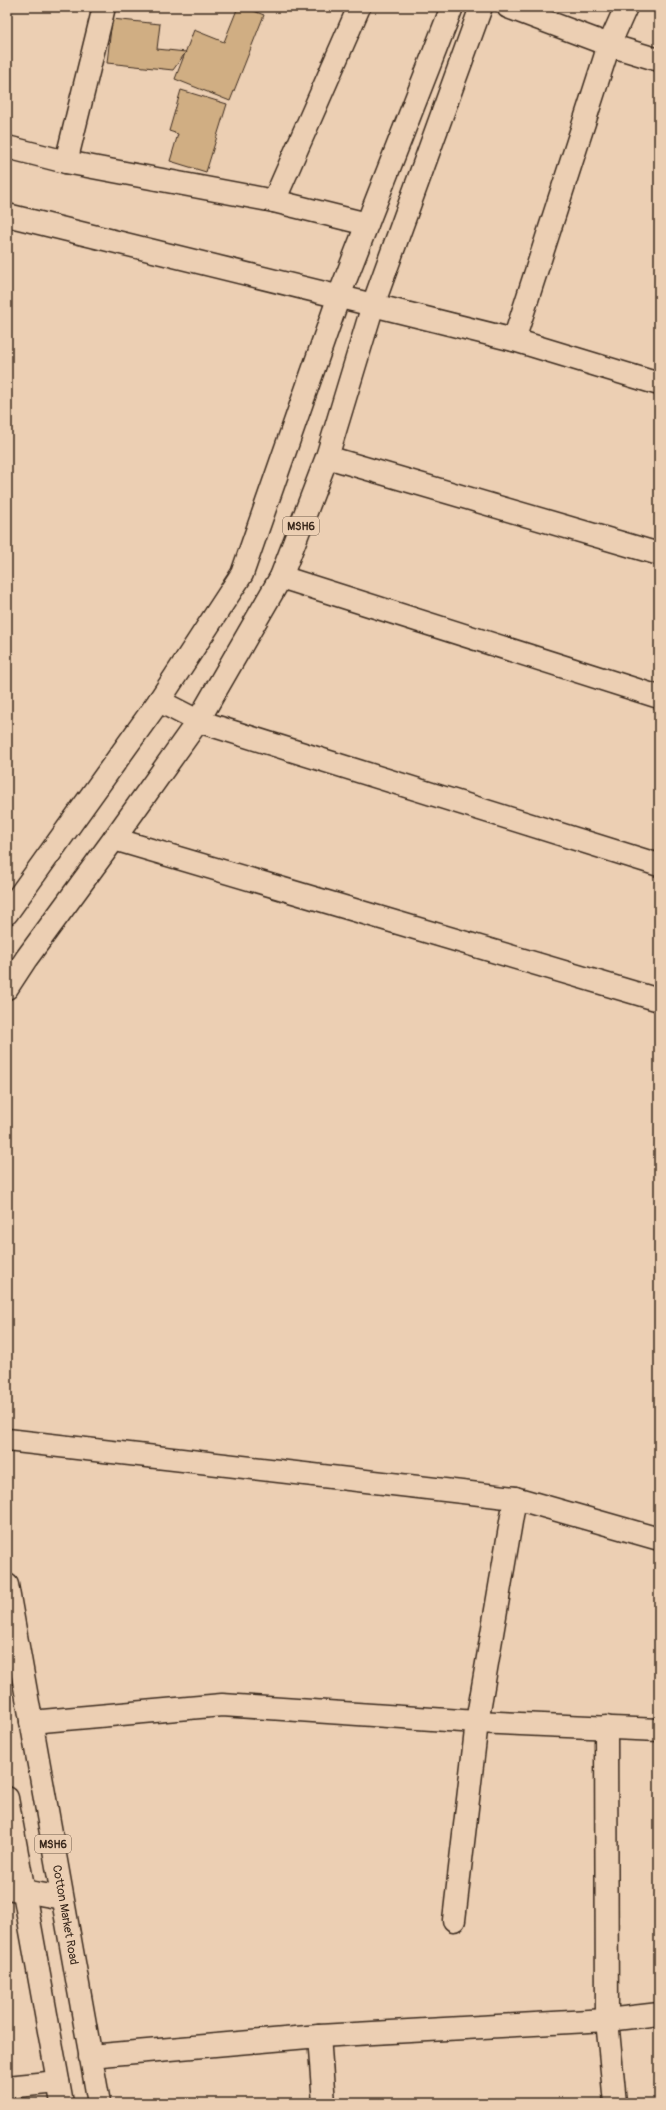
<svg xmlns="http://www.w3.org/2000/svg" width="666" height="2110" font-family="Pangolin,sans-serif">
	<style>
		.building { fill: #d0ae83; stroke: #3b2a1e }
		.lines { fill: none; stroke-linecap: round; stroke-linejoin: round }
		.minor-casing { stroke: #3b2a1e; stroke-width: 25 }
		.secondary-casing { stroke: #3b2a1e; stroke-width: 25 }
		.primary-casing { stroke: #3b2a1e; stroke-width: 25 }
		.minor { stroke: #eccfb3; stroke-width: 22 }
		.secondary { stroke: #eccfb3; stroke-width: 22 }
		.primary { stroke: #eccfb3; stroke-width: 22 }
		.labels { text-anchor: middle; stroke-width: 4; stroke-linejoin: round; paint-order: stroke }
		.shield { fill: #eccfb3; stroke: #705c4b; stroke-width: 1 }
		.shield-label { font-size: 11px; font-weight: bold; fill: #3b2a1e }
		.street-label { font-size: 12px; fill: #3b2a1e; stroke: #eccfb3 }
	</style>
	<rect width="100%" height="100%" fill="#eccfb3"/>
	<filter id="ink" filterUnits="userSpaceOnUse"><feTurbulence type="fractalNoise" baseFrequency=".025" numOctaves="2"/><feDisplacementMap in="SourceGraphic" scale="8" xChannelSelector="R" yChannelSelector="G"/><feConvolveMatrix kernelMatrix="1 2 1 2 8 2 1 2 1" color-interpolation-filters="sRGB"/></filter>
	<g filter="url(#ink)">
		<g class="building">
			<path d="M 238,7 L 244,7 L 264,15 L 230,101 L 175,79 L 194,30 L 224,42 Z"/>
			<path d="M 112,19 L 160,24 L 157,49 L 186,52 L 173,70 L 107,63 Z"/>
			<path d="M 181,90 L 227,104 L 206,172 L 170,161 L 178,134 L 169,131 Z"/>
		</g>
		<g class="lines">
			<defs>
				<g id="minor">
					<path d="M 508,7 L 609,45 L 659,60"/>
					<path d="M 7,147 L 66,162 L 274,201 L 359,7"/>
					<path d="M 66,162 L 104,7"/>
					<path d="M 274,201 L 367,224"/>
					<path d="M 373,305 L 514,340 L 659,384"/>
					<path d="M 514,340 L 609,45 L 626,7"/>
					<path d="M 327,457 L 659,554"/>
					<path d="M 281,577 L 659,697"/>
					<path d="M 159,701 L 198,721 L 659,865"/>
					<path d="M 114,839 L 659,1000"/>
					<path d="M 7,1440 L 515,1498 L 659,1539"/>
					<path d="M 31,1722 L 222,1705 L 477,1722 L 659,1730"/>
					<path d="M 606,1727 L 607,2020 L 615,2103"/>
					<path d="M 7,1888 L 62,1898"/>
					<path d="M 454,1920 L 477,1722 L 515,1498"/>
					<path d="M 319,2036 L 324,2103"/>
					<path d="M 90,2056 L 319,2036 L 607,2020 L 659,2014"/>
					<path d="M 7,2087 L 58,2082"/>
				</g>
				<path id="secondary" d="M 7,215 L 373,305"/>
				<g id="primary">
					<path d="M 7,913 L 159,701 L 242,574 L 339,296 L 452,7"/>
					<path d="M 7,988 L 26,959 L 114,839 L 198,721 L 281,577 L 327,457 L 373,305 L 481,7"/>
					<path id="s1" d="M 7,1585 L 99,2103"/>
					<path d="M 7,1798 L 62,2103"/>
				</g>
			</defs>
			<use href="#minor" class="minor-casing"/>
			<use href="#secondary" class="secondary-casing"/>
			<use href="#primary" class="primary-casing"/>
			<use href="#minor" class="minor"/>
			<use href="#secondary" class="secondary"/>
			<use href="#primary" class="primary"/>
		</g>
	</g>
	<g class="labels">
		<g class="shield">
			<rect x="283" y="517" width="36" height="18" rx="3"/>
			<rect x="35" y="1835" width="36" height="18" rx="3"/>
		</g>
		<g class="shield-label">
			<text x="301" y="530">MSH6</text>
			<text x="53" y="1848">MSH6</text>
		</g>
		<g class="street-label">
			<text dy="4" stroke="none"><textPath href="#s1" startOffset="335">Cotton Market Road</textPath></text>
		</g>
	</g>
	<rect width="666" height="2110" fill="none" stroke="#eccfb3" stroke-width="24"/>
	<rect x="12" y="12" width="642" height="2086" fill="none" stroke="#3b2a1e" stroke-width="1.5" filter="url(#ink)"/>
</svg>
